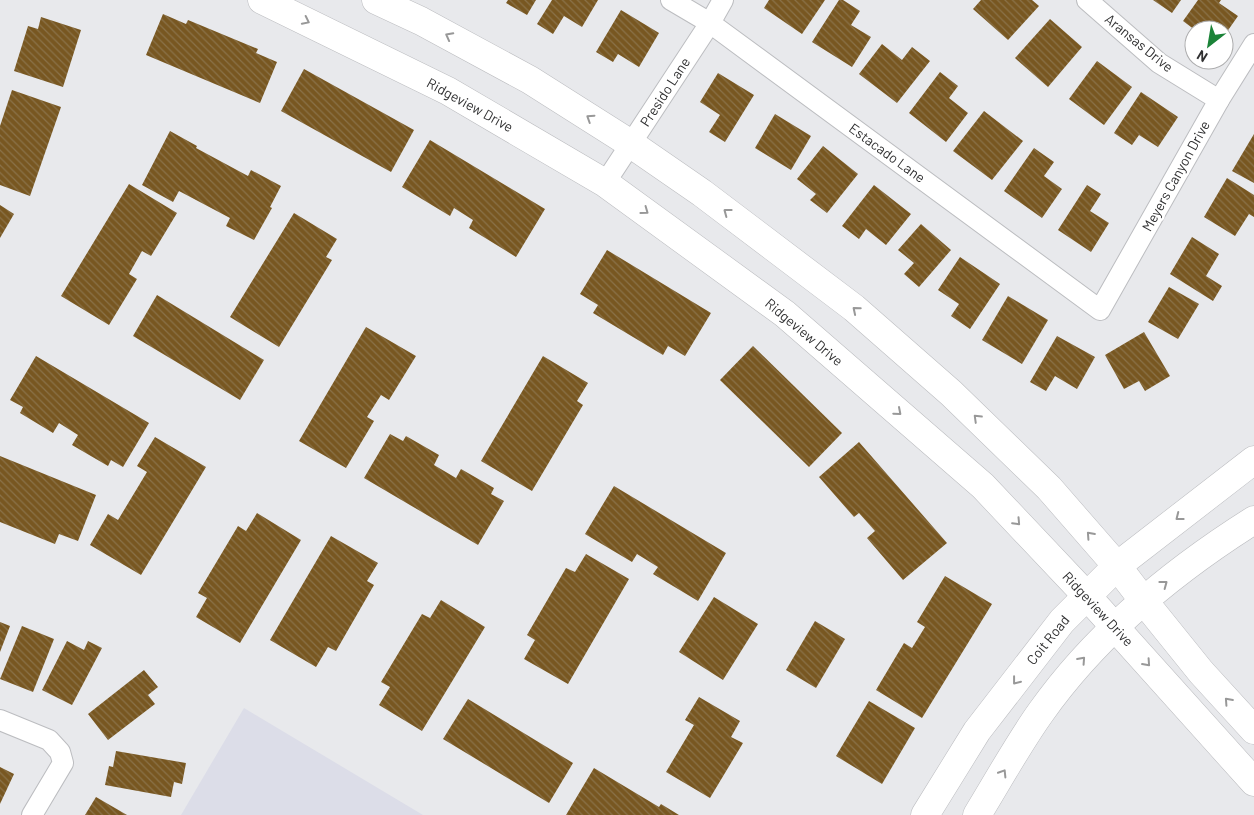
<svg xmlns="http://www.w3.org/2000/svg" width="1254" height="815" font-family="Barlow,sans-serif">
  <defs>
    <pattern id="building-back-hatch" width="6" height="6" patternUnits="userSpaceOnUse" patternTransform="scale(1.25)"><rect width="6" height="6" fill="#785721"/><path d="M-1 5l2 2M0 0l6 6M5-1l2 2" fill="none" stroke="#8a7249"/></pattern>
  </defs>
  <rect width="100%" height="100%" fill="#e8e9ec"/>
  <path fill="#dcdde8" d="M 244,708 L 423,815 L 181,815 Z"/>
  <g fill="url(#building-back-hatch)">
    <path d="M 508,0 L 536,0 L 527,15 L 506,3 Z"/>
    <path d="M 552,0 L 598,0 L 582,27 L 564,16 L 553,34 L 537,24 Z"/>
    <path d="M 769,0 L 825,0 L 802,34 L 764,8 Z"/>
    <path d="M 839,0 L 843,0 L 860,11 L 851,25 L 871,37 L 852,67 L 812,42 Z"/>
    <path d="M 981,0 L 1032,0 L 1039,6 L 1008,40 L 973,9 Z"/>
    <path d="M 1153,0 L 1181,0 L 1172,13 Z"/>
    <path d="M 1198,0 L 1221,0 L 1219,3 L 1238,16 L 1224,36 L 1224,30 L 1195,30 L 1183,21 Z"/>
    <path d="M 621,10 L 659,33 L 639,67 L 618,54 L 613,62 L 596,52 Z"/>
    <path d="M 163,14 L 186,24 L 188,20 L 258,49 L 256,53 L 277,62 L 260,103 L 146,55 Z"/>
    <path d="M 41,17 L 81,30 L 63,87 L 14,71 L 28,26 L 38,29 Z"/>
    <path d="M 1050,19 L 1082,47 L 1048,87 L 1015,58 Z"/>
    <path d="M 882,44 L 902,60 L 912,47 L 930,61 L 897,103 L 859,74 Z"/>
    <path d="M 1097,61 L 1132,87 L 1104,125 L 1069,99 Z"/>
    <path d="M 304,69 L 414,130 L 391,172 L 281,111 Z"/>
    <path d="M 940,72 L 958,86 L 949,98 L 968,113 L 946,142 L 909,113 Z"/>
    <path d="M 718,73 L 754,95 L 725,142 L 709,132 L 720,115 L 700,102 Z"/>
    <path d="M 12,90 L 61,107 L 30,196 L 0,185 L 0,126 Z"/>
    <path d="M 1141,92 L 1178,117 L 1158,147 L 1139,135 L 1132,145 L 1114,133 Z"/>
    <path d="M 984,111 L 1023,141 L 992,180 L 953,151 Z"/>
    <path d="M 775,114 L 811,136 L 791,170 L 755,148 Z"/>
    <path d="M 170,131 L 197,146 L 196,148 L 248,176 L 251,170 L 281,186 L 270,207 L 272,208 L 254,240 L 226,226 L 230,218 L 179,191 L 173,202 L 142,185 Z"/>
    <path d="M 1254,134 L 1254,183 L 1232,171 Z"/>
    <path d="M 430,140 L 545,209 L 516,257 L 469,228 L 473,220 L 454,208 L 450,216 L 402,187 Z"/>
    <path d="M 823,146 L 858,174 L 827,213 L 810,200 L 816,194 L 797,179 Z"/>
    <path d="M 1034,148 L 1054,162 L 1044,176 L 1062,189 L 1042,218 L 1004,191 Z"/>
    <path d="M 1227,178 L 1254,195 L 1254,217 L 1249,214 L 1235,236 L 1204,217 Z"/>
    <path d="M 129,184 L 177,213 L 151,256 L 142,251 L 129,274 L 137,279 L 109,325 L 61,296 Z"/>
    <path d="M 874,185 L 911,214 L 886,245 L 866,229 L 859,239 L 842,226 Z"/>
    <path d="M 1087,185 L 1101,194 L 1090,211 L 1109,223 L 1091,252 L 1058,230 Z"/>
    <path d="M 0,205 L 14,214 L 0,238 Z"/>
    <path d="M 294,213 L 337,239 L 326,257 L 332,260 L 279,347 L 230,317 Z"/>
    <path d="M 921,224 L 951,250 L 919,287 L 904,274 L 914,263 L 898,250 Z"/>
    <path d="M 1192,237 L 1219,254 L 1206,276 L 1222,286 L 1213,301 L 1170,274 Z"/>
    <path d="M 607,250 L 711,313 L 685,356 L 668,346 L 663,355 L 593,313 L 598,305 L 580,294 Z"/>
    <path d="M 960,257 L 1000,284 L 970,329 L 951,316 L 959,304 L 938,290 Z"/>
    <path d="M 1169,287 L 1199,304 L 1178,339 L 1148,322 Z"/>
    <path d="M 157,295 L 264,360 L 240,400 L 133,336 Z"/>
    <path d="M 1008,296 L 1048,320 L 1022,364 L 982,340 Z"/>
    <path d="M 366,327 L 416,356 L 389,400 L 381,395 L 367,417 L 374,421 L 346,468 L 299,441 Z"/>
    <path d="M 1144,332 L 1170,376 L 1145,391 L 1139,381 L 1124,389 L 1105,355 Z"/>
    <path d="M 1057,336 L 1095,357 L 1077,389 L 1055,376 L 1046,391 L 1030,382 Z"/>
    <path d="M 753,346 L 842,433 L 809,467 L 720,380 Z"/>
    <path d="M 36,356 L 149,423 L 123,467 L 111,460 L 108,466 L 72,445 L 78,435 L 59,423 L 53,433 L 20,413 L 23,407 L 10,400 Z"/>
    <path d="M 543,356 L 588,383 L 577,401 L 583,405 L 532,491 L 481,461 Z"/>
    <path d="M 390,434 L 403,441 L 406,436 L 439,455 L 434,465 L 456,478 L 461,469 L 494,488 L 491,494 L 504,501 L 478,545 L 364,478 Z"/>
    <path d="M 155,437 L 206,467 L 141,575 L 90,545 L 108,514 L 118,520 L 147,472 L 137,466 Z"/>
    <path d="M 859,442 L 947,543 L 903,580 L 867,538 L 875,531 L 859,513 L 854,517 L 819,477 Z"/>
    <path d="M 0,456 L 96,495 L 78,541 L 59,534 L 55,544 L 0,522 Z"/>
    <path d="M 614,486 L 726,553 L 698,601 L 653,574 L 658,567 L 637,554 L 632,562 L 585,534 Z"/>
    <path d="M 257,513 L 301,540 L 240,643 L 196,617 L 207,598 L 198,593 L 238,526 L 246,531 Z"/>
    <path d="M 331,536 L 378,563 L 367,581 L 374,585 L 336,651 L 328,647 L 316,667 L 270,640 Z"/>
    <path d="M 586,554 L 629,579 L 568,684 L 524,659 L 535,640 L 527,635 L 566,568 L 575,572 Z"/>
    <path d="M 945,576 L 992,604 L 922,718 L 876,690 L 904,643 L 912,648 L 925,627 L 917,622 Z"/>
    <path d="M 714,597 L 758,624 L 723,680 L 679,652 Z"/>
    <path d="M 441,600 L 485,627 L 422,731 L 379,705 L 390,687 L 381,682 L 422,614 L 430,618 Z"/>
    <path d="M 815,621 L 845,639 L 816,688 L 786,670 Z"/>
    <path d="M 0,622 L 10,626 L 0,652 Z"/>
    <path d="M 22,626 L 54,639 L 33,692 L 0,679 Z"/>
    <path d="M 67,641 L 84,650 L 88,641 L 102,648 L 72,705 L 42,690 Z"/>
    <path d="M 144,670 L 158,687 L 148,695 L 155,704 L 108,740 L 88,714 Z"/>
    <path d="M 699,697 L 740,721 L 731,737 L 743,743 L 710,798 L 666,772 L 694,725 L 685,720 Z"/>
    <path d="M 468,699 L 573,763 L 549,803 L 443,739 Z"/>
    <path d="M 869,701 L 915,728 L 882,784 L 836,756 Z"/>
    <path d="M 116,751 L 186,763 L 182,784 L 174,782 L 171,797 L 105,785 L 109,766 L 113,767 Z"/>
    <path d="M 0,767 L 14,774 L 0,804 Z"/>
    <path d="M 594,768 L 659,807 L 661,804 L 679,815 L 566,815 Z"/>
    <path d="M 96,797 L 127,815 L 85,815 Z"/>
  </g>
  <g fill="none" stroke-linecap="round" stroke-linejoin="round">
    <g stroke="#bcbdc0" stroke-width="22">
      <g id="street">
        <path d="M 671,0 L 710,23 L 1100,310 L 1219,100 L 1254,44"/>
        <path d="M 1087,0 L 1159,63 L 1219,100"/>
        <path d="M 605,183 L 710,23 L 723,0"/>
        <path d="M 0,720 L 49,740 L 60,752 L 63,763 L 32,815"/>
      </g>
    </g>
    <g stroke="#bcbdc0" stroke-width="29">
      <g id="secondary">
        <path d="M 262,0 L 448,91 L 605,183 L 785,314 L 983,486 L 1086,595 L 1254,782"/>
        <path d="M 376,0 L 421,21 L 530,80 L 631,144 L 702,193 L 854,308 L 951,393 L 1049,488 L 1117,566 L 1143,600 L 1201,672 L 1254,730"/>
        <path d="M 925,815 L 977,731 L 1062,621 L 1117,566 L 1254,460"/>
        <path d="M 977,815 C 998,781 1018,744 1041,712 C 1097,633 1173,571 1254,520"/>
      </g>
    </g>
    <use href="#street" stroke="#fff" stroke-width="20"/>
    <use href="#secondary" stroke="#fff" stroke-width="28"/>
  </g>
  <defs><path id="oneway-chevron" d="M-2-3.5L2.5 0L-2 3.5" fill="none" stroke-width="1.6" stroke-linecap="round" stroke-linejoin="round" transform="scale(1.25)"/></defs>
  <g stroke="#989898">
    <use href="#oneway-chevron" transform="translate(306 21) rotate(26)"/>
    <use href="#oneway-chevron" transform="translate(449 36) rotate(-152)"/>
    <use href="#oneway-chevron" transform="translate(590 118) rotate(-147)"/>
    <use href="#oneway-chevron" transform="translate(645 211) rotate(36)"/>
    <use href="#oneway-chevron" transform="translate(727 212) rotate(-143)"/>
    <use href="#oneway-chevron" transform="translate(856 310) rotate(-140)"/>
    <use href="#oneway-chevron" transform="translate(898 412) rotate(41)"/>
    <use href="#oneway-chevron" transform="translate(977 418) rotate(-136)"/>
    <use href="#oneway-chevron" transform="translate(1179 517) rotate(142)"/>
    <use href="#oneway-chevron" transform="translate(1017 522) rotate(47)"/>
    <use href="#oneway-chevron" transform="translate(1090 535) rotate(-132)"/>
    <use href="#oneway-chevron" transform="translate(1164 584) rotate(-37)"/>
    <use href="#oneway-chevron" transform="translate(1082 660) rotate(-48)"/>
    <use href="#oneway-chevron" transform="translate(1147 663) rotate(48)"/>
    <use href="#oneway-chevron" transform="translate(1016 681) rotate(128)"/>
    <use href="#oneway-chevron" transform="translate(1228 701) rotate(-132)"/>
    <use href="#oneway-chevron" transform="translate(1003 773) rotate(-58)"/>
  </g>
  <g text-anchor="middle" stroke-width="5" stroke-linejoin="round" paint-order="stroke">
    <g font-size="14" fill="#303031" stroke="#fff">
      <text transform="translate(1139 43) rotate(39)" y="5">Aransas Drive</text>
      <text transform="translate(665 92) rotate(-57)" y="5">Presido Lane</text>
      <text transform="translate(470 105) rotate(29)" y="5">Ridgeview Drive</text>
      <text transform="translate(887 153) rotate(36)" y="5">Estacado Lane</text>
      <text transform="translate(1176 176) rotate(-61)" y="5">Meyers Canyon Drive</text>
      <text transform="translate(804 332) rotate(40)" y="5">Ridgeview Drive</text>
      <text transform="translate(1098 609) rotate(47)" y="5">Ridgeview Drive</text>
      <text transform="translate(1048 640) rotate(-51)" y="5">Coit Road</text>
    </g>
  </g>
  <g transform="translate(1209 45) rotate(211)"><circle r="24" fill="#ffffff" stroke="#acacad"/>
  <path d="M0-4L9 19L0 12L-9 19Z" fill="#1b8338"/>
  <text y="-8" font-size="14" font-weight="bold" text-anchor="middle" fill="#303031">N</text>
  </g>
</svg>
